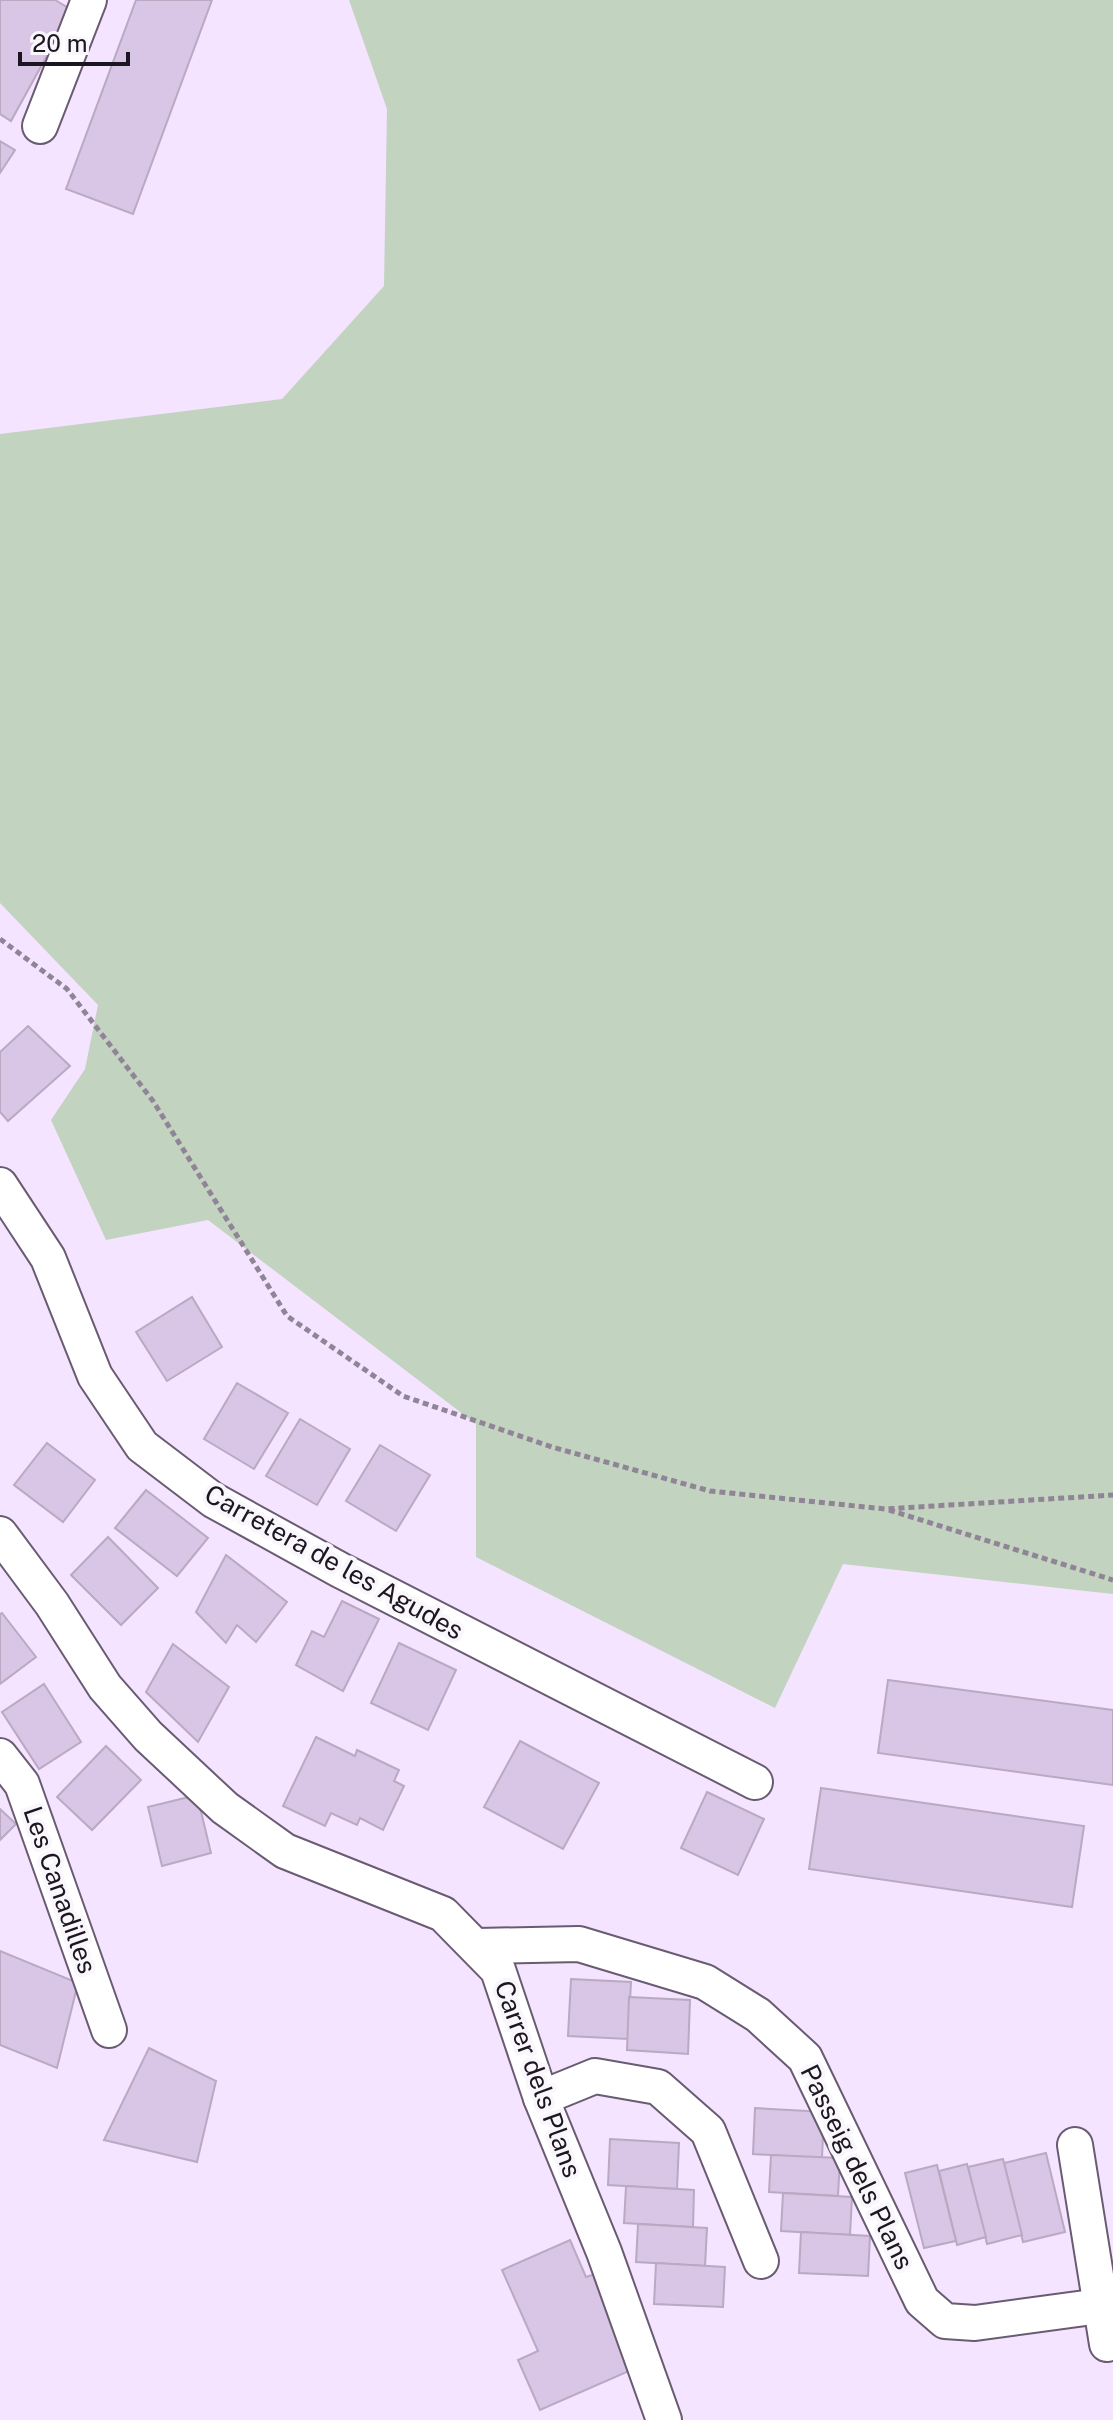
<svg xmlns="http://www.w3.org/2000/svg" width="1113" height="2420" font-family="'Public Sans',sans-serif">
  <rect width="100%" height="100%" fill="#f4e4ff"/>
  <path fill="#c2d3bf" d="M 349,0 L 1113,0 L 1113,1594 L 843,1564 L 775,1708 L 476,1557 L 476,1424 L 208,1220 L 106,1240 L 51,1120 L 85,1069 L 98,1005 L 0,903 L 0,434 L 282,399 L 384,286 L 387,109 Z"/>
  <g fill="#d9c5e6" stroke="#b9a9c2" stroke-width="2">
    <path d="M 0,0 L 55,0 L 72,10 L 11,121 L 0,114 Z"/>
    <path d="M 136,0 L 212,0 L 133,214 L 66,189 Z"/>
    <path d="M 0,141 L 15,150 L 0,173 Z"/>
    <path d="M 28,1026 L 70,1066 L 8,1121 L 0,1112 L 0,1052 Z"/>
    <path d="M 192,1297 L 222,1347 L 167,1381 L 136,1332 Z"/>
    <path d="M 237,1383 L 288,1413 L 254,1469 L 204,1439 Z"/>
    <path d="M 300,1419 L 350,1449 L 317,1505 L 266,1476 Z"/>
    <path d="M 47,1443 L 95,1480 L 63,1522 L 14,1485 Z"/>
    <path d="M 380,1445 L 430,1475 L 396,1531 L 346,1501 Z"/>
    <path d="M 146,1490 L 208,1538 L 177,1576 L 115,1528 Z"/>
    <path d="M 108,1537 L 158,1588 L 121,1625 L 71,1575 Z"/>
    <path d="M 226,1555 L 287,1602 L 256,1642 L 237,1625 L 226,1643 L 196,1612 Z"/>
    <path d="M 342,1601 L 379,1619 L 343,1691 L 296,1665 L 312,1631 L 324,1637 Z"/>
    <path d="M 2,1613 L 36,1657 L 0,1684 L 0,1614 Z"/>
    <path d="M 399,1643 L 456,1670 L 428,1730 L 371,1703 Z"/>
    <path d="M 173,1644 L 229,1687 L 198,1742 L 146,1692 Z"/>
    <path d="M 888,1680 L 1113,1710 L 1113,1785 L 878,1753 Z"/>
    <path d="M 44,1684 L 81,1742 L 39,1769 L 2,1712 Z"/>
    <path d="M 316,1737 L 355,1756 L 357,1750 L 399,1770 L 394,1781 L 404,1786 L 383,1830 L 360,1818 L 357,1825 L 331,1813 L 325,1826 L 283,1806 Z"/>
    <path d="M 520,1741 L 599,1783 L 563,1849 L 484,1807 Z"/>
    <path d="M 106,1746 L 141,1780 L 92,1830 L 57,1797 Z"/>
    <path d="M 821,1788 L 1084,1826 L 1072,1907 L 809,1869 Z"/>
    <path d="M 707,1792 L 764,1819 L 738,1875 L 681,1848 Z"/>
    <path d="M 197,1795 L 211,1853 L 162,1866 L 148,1807 Z"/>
    <path d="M 0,1809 L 16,1824 L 0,1840 Z"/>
    <path d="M 0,1951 L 78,1983 L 57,2068 L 0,2045 Z"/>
    <path d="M 571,1979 L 631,1982 L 628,2039 L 568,2036 Z"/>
    <path d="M 629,1997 L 690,2000 L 688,2054 L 627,2050 Z"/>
    <path d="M 149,2048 L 216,2081 L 197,2162 L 104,2140 Z"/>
    <path d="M 755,2108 L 824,2112 L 822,2158 L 753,2154 Z"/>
    <path d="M 610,2139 L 679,2143 L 677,2189 L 608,2185 Z"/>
    <path d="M 1046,2153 L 1065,2232 L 1023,2242 L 1004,2163 Z"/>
    <path d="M 771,2155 L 840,2158 L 838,2196 L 769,2192 Z"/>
    <path d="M 1003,2159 L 1022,2235 L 987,2244 L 968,2167 Z"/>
    <path d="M 967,2164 L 986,2237 L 957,2245 L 939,2171 Z"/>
    <path d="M 937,2165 L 956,2241 L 924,2248 L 905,2173 Z"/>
    <path d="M 626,2186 L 694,2190 L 693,2227 L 624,2223 Z"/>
    <path d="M 783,2193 L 852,2197 L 850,2235 L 781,2231 Z"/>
    <path d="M 638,2224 L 707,2228 L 705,2266 L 636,2262 Z"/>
    <path d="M 801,2232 L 870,2236 L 868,2276 L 799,2273 Z"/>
    <path d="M 570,2240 L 586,2277 L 595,2274 L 629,2371 L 540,2410 L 518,2360 L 538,2351 L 502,2270 Z"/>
    <path d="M 656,2263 L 725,2267 L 723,2307 L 654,2304 Z"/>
  </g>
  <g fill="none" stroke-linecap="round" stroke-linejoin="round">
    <g stroke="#695b71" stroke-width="38">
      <g id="street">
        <path d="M 40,126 L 89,0"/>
        <path d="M 0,1185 L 48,1258 L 95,1376 L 142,1446 L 213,1500 L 340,1570 L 755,1782"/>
        <path d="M 0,1534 L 52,1604 L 105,1687 L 148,1736 L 225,1808 L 285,1851 L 443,1914 L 498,1970 L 541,2098 L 604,2252 L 664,2420"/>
        <path d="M 0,1756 L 22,1784 L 109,2030"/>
        <path d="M 478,1946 L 579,1944 L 705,1982 L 758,2015 L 805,2058 L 922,2301 L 945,2321 L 975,2323 L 1100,2306"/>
        <path d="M 541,2098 L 595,2076 L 658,2087 L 708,2131 L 761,2261"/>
        <path d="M 1075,2145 L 1107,2344"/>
      </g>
    </g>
    <g stroke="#908497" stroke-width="5" stroke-dasharray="6 4" stroke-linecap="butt">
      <path d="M 0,939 L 67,989 L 153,1101 L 287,1316 L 403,1396 L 552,1447 L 710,1491 L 885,1509 L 1113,1495"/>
      <path d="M 889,1510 L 1113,1580"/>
    </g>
    <use href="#street" stroke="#fff" stroke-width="34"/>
  </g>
  <g text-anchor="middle" stroke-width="8" stroke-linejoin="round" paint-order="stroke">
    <g font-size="26" fill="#1c1620" stroke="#faf7fc">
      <text transform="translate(334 1562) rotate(29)" y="9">Carretera de les Agudes</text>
      <text transform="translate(60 1890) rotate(71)" y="9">Les Canadilles</text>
      <text transform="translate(538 2079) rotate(70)" y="9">Carrer dels Plans</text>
      <text transform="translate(857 2167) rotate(64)" y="9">Passeig dels Plans</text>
    </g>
  </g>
  <path d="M20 52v12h108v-12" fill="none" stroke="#1c1620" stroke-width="4"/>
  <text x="32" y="52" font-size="24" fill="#1c1620" stroke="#faf7fc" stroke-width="6" paint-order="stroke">20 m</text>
</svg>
